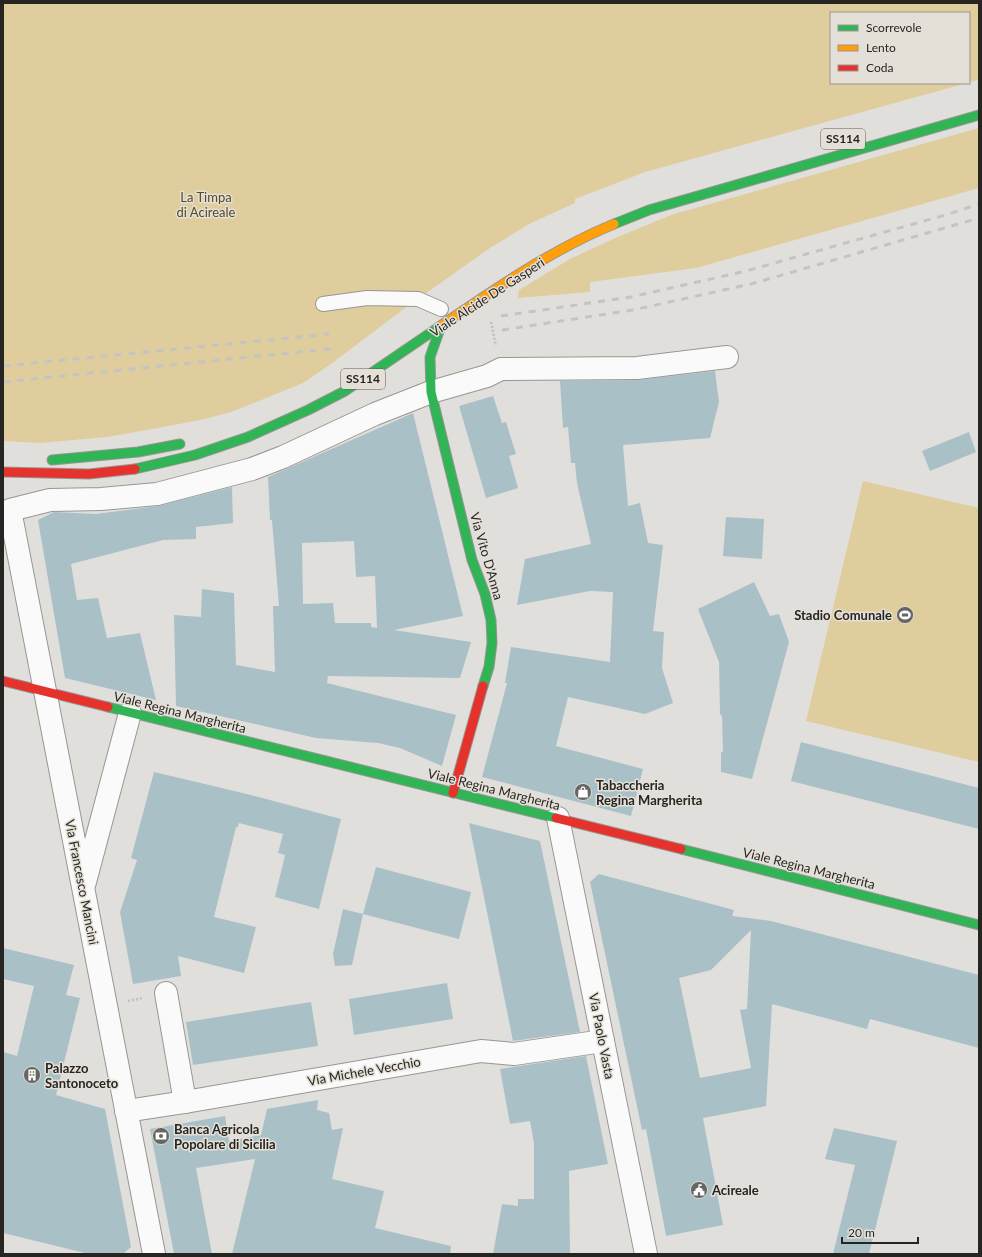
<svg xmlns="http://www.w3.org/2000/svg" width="982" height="1257" font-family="Lato,sans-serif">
  <rect width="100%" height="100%" fill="#e1dfdb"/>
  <g fill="#dfcd9d">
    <path d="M 3,3 L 979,3 L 979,80 L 969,82 L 969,13 L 831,13 L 831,83 L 967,83 L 645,172 L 575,199 L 575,203 L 529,224 L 490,248 L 405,308 L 331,364 L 303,383 L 234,411 L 205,419 L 158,428 L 107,437 L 40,443 L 3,441 Z"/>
    <path d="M 979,128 L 979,188 L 696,268 L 590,282 L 590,292 L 518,298 L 519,290 L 570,259 L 613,239 L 671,215 Z"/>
    <path d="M 863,481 L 979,508 L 979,762 L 806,721 Z"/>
  </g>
  <g fill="#aac0c7" fill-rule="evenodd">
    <path d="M 715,371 L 719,402 L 710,438 L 623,445 L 628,506 L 640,503 L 648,543 L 663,545 L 653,631 L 664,632 L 662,668 L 673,703 L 645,714 L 568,697 L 556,746 L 643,769 L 631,816 L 482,777 L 507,683 L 505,683 L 511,647 L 610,662 L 613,592 L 590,591 L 517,605 L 525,559 L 591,544 L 577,483 L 575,463 L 571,463 L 568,427 L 563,428 L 560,381 L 638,380 Z"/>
    <path d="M 493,396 L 502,423 L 506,422 L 516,454 L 509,456 L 518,488 L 486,498 L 459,406 Z"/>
    <path d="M 413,413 L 463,616 L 394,630 L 471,642 L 460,678 L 328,676 L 327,683 L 456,715 L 442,766 L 400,748 L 378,743 L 316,738 L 176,706 L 174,615 L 201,617 L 202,589 L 234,593 L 236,665 L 275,672 L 273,606 L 279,606 L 272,520 L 270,520 L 268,477 ZM 354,541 L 356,577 L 375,576 L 377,628 L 371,627 L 371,623 L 335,623 L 333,603 L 303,604 L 302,543 Z"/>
    <path d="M 969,432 L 976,452 L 930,471 L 922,451 Z"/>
    <path d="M 232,487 L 233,523 L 196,527 L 196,539 L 163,540 L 71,564 L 77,600 L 98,598 L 107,638 L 140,633 L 156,700 L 65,678 L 38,520 L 54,512 L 96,514 L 158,506 Z"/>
    <path d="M 726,517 L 764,519 L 762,559 L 723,556 Z"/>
    <path d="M 754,582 L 770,616 L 779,614 L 789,642 L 752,779 L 721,772 L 721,753 L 723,751 L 722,716 L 720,714 L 719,662 L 698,609 Z"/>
    <path d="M 801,742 L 979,788 L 979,829 L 791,781 Z"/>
    <path d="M 154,772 L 247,794 L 341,819 L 319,909 L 275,897 L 285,855 L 278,853 L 283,834 L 239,823 L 238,827 L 236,827 L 214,917 L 256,927 L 244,973 L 178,956 L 181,976 L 133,984 L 120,912 L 137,860 L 131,858 Z"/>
    <path d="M 469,823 L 540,841 L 580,1032 L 513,1041 Z"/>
    <path d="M 376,867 L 471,892 L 459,939 L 363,914 Z"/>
    <path d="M 599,874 L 734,910 L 732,916 L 771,921 L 979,975 L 979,1048 L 870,1019 L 867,1029 L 772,1004 L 766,1106 L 703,1118 L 723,1225 L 666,1236 L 646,1129 L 642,1130 L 590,882 ZM 751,930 L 747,1009 L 740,1010 L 751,1068 L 700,1078 L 679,978 L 711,970 Z"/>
    <path d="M 343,909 L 363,914 L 352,965 L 335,966 L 333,954 Z"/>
    <path d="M 3,948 L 74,965 L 66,995 L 80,998 L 56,1095 L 105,1109 L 131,1247 L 123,1254 L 89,1254 L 3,1233 L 3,1052 L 17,1056 L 34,986 L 3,979 Z"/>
    <path d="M 447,983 L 453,1019 L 354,1035 L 349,999 Z"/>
    <path d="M 311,1002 L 318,1046 L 193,1065 L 186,1022 Z"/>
    <path d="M 586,1056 L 608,1164 L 569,1171 L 570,1254 L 493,1254 L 502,1204 L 518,1206 L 518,1199 L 534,1199 L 534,1143 L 530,1121 L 510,1124 L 500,1069 Z"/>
    <path d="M 318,1100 L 317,1110 L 329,1113 L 332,1130 L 343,1128 L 332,1179 L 384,1191 L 375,1228 L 451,1246 L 450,1254 L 232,1254 L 255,1159 L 196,1168 L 212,1254 L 174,1254 L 150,1129 L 225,1116 L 229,1141 L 261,1135 L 267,1109 Z"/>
    <path d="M 834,1128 L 897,1141 L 869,1254 L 833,1254 L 855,1165 L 825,1159 Z"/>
  </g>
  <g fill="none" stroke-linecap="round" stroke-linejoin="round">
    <g stroke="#989693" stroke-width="16">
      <path id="lane" d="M 323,304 L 367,298 L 418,299 L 441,309"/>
    </g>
    <g stroke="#989693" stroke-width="24">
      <g id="street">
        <path d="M 558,818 L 646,1254"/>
        <path d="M 85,882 L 130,713"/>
        <path d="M 166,993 L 185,1102"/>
        <path d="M 126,1111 L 185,1102 L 481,1051 L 514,1054 L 603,1041"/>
        <path d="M 154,1254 L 10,510 L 50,500 L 101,499 L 157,494 L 252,469 L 283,457 L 375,414 L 431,392 L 487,376 L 501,369 L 637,368 L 727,357"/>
      </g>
    </g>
    <g stroke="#989693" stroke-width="11">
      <g id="fast">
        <path d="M 614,224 L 649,210 L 979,115"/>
        <path d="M 441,326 L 430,357 L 431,392 L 472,560 L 485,594 L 491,620 L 492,643 L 489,667 L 483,686"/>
        <path d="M 52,460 L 138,452 L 180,444"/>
        <path d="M 135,469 L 195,455 L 248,437 L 308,410 L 345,391 L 439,327"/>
        <path d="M 108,707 L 556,818"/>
        <path d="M 681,849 L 979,925"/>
      </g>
    </g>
    <g stroke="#989693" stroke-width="11">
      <path id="slow" d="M 439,327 C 495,289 551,250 614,224"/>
    </g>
    <g stroke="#989693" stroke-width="11">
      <g id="jam">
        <path d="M 3,472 L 89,474 L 135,469"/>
        <path d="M 3,681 L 108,707"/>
        <path d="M 453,793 L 483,686"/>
        <path d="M 556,818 L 681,849"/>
      </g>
    </g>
    <g stroke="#c0bfbd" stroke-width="2.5" stroke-dasharray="2 2" stroke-linecap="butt">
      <path d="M 491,322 L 496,346"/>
      <path d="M 128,1001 L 143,998"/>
    </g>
    <use href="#lane" stroke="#fafafa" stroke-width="14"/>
    <use href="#street" stroke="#fafafa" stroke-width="22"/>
    <use href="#fast" stroke="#30b455" stroke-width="9"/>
    <use href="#slow" stroke="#ff9f0a" stroke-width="9"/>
    <use href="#jam" stroke="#e5322d" stroke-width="9"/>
    <g stroke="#c4c4c2" stroke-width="3" stroke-dasharray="7 7" stroke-linecap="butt">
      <path d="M 501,316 L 631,297 L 746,271 L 949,214 L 979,204"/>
      <path d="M 502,330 L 633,310 L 751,284 L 979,218"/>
      <path d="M 3,366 L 329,334"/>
      <path d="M 3,382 L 330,349"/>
    </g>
  </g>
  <defs>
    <g id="stadium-disc" transform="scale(0.9)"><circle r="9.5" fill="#686663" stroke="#e4e0d8"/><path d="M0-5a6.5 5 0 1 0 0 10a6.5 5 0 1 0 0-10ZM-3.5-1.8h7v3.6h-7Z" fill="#fff"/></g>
    <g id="shop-disc" transform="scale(0.9)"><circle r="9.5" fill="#686663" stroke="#e4e0d8"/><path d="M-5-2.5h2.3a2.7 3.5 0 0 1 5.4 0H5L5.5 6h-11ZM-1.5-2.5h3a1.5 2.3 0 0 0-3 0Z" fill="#fff"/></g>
    <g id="building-disc" transform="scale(0.9)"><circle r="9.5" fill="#686663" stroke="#e4e0d8"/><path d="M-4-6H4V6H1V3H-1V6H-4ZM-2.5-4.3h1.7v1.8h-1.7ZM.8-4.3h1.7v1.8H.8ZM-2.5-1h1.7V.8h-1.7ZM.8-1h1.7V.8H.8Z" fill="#fff"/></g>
    <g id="bank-disc" transform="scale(0.9)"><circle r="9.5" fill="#686663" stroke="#e4e0d8"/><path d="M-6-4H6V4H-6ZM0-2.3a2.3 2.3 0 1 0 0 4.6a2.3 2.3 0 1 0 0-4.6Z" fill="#fff"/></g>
    <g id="civic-disc" transform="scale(0.9)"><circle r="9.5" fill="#686663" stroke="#e4e0d8"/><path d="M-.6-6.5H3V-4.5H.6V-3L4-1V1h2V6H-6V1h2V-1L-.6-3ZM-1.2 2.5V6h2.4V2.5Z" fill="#fff"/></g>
  </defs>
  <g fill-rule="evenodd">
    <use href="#stadium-disc" x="905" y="615"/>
    <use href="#shop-disc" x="583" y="792"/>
    <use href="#building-disc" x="32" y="1075"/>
    <use href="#bank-disc" x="161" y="1136"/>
    <use href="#civic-disc" x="699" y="1190"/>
  </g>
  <g text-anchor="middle" stroke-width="3" stroke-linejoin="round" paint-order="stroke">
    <g fill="#e4e0d8" stroke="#605d59" stroke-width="1">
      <rect x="821" y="129" width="44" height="20" rx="3"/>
      <rect x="341" y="369" width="44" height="20" rx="3"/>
    </g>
    <g font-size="12" font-weight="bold" fill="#272522">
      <text x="843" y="143">SS114</text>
      <text x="363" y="383">SS114</text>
    </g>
    <g font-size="13" fill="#574921" stroke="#e4e0d8">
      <text x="206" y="202">La Timpa<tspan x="206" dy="15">di Acireale</tspan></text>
    </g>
    <g font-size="13" fill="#272522" stroke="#e4e0d8">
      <text transform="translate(487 297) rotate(-33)" y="5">Viale Alcide De Gasperi</text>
      <text transform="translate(487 556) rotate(74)" y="5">Via Vito D'Anna</text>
      <text transform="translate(180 712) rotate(14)" y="5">Viale Regina Margherita</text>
      <text transform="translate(494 789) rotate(14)" y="5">Viale Regina Margherita</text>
      <text transform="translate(809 868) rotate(14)" y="5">Viale Regina Margherita</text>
      <text transform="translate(82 882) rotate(79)" y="5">Via Francesco Mancini</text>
      <text transform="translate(602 1036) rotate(79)" y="5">Via Paolo Vasta</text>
      <text transform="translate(364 1071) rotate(-10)" y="5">Via Michele Vecchio</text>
    </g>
    <g font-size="13" font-weight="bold" fill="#272522" stroke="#e4e0d8" text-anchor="start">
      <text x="892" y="620" text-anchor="end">Stadio Comunale</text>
      <text x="596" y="790">Tabaccheria<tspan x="596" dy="15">Regina Margherita</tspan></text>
      <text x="45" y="1073">Palazzo<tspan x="45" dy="15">Santonoceto</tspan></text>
      <text x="174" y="1134">Banca Agricola<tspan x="174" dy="15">Popolare di Sicilia</tspan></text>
      <text x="712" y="1195">Acireale</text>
    </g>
  </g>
  <rect width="982" height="1257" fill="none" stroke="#272522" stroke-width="8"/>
  <rect x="830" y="12" width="140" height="72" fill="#e4e0d8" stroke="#98958f"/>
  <rect x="838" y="25" width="20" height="6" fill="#30b455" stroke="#98958f"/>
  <text x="866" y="32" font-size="12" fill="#272522">Scorrevole</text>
  <rect x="838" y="45" width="20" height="6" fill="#ff9f0a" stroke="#98958f"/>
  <text x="866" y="52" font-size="12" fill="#272522">Lento</text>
  <rect x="838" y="65" width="20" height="6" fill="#e5322d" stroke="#98958f"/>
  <text x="866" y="72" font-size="12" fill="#272522">Coda</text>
  <path d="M842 1237v6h76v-6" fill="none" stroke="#272522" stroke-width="2"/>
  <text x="848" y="1237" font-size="12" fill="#272522" stroke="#e4e0d8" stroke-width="3" paint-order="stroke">20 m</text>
</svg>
